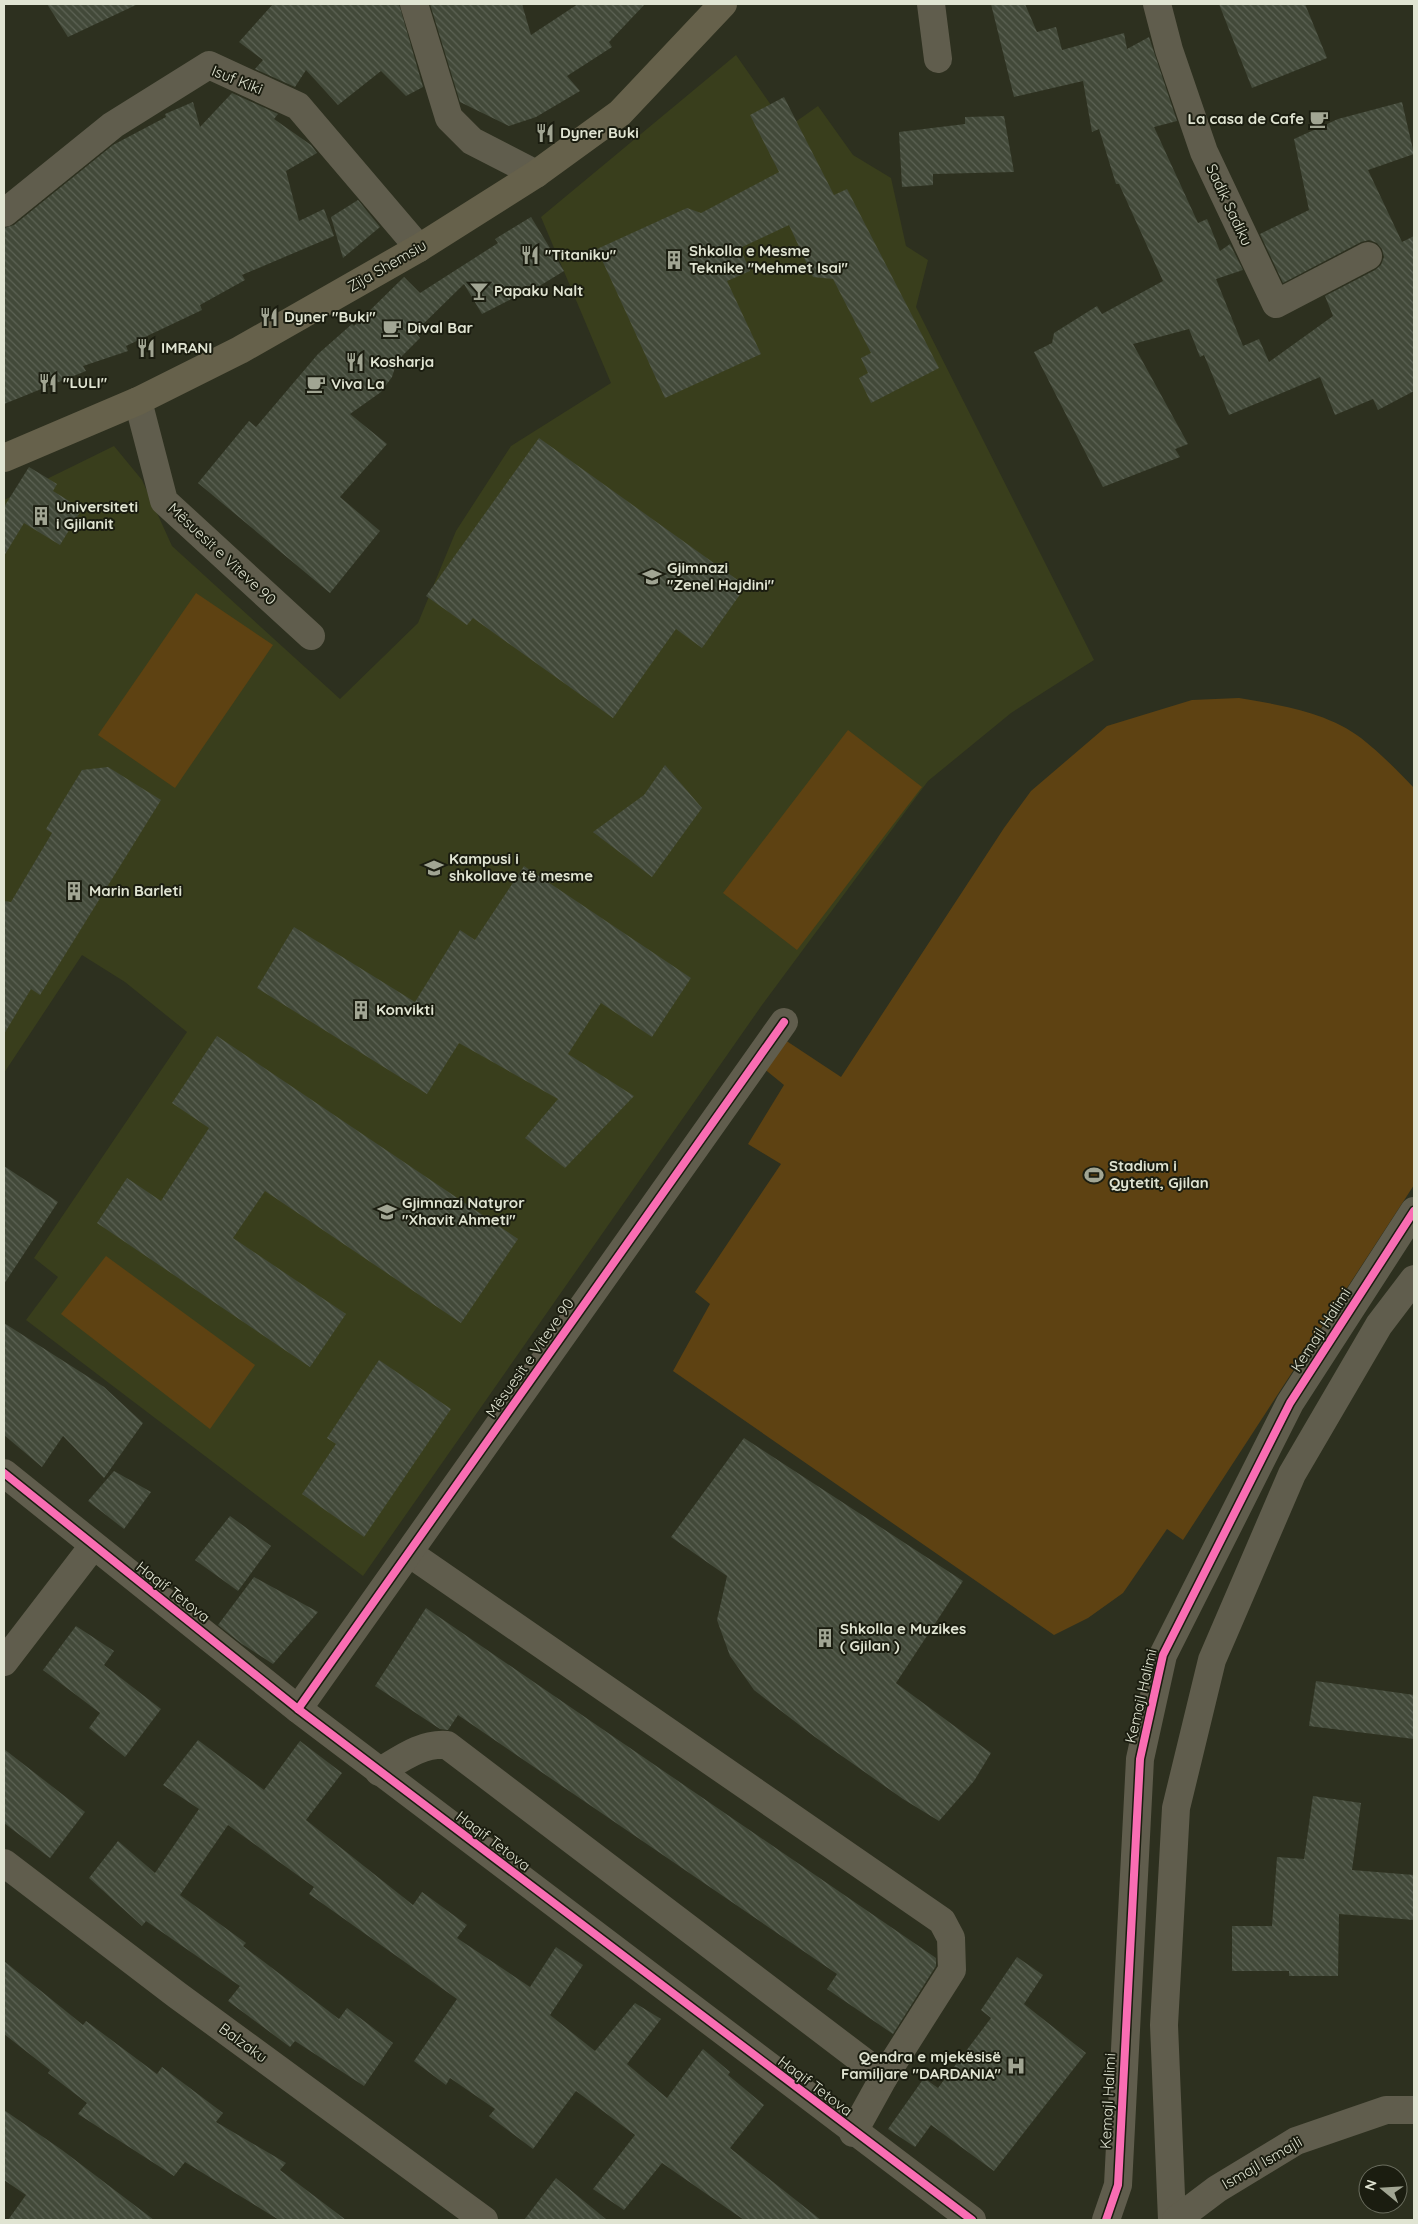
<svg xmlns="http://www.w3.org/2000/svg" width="1418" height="2224" font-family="Quicksand,sans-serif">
  <defs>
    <pattern id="building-back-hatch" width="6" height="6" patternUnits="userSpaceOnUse" patternTransform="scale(1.25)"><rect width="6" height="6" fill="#424939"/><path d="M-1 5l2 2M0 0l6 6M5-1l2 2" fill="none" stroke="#5d6355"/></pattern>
  </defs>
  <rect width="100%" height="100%" fill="#2d301f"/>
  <path fill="#393e1c" d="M 736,55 L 787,128 L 818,106 L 853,155 L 891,178 L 906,246 L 928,260 L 916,307 L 1094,660 L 1011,713 L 928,781 L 762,1005 L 363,1576 L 26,1320 L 58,1277 L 34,1258 L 187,1032 L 125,982 L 82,955 L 4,1073 L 4,500 L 114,446 L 142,480 L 172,546 L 340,699 L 418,623 L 456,531 L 511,446 L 611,383 L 541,217 Z"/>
  <g fill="#5e4212">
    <path d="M 196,593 L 273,645 L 175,788 L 98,735 Z"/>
    <path d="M 1239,698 C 1280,705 1327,712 1361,738 C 1380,753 1398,771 1414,788 L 1414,1185 L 1183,1540 L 1167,1529 L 1123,1593 L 1088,1618 L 1054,1635 L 673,1371 L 710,1304 L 695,1292 L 781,1164 L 748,1144 L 784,1085 L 762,1067 L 782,1038 L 841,1077 L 1004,828 L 1031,791 L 1107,726 L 1192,700 Z"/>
    <path d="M 848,730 L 922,787 L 797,950 L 723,893 Z"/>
    <path d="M 106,1256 L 255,1365 L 210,1429 L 61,1314 Z"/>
  </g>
  <g fill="url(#building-back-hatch)">
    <path d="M 47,4 L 138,4 L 68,37 Z"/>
    <path d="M 273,4 L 399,4 L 423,87 L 406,96 L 381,71 L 338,105 L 306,70 L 295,87 L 255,69 L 263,60 L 239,42 Z"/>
    <path d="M 430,4 L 522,4 L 531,35 L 578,4 L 645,4 L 609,42 L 612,47 L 567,76 L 580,91 L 536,117 L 509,126 L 460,102 Z"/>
    <path d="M 991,4 L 1025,4 L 1037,32 L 1056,27 L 1062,50 L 1124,33 L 1127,49 L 1149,37 L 1177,121 L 1154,127 L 1198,223 L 1207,219 L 1220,251 L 1230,244 L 1243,270 L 1216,279 L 1243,346 L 1259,339 L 1269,362 L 1333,316 L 1325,296 L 1375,270 L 1381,265 L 1384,257 L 1382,249 L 1377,243 L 1369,240 L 1361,242 L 1283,283 L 1260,234 L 1309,210 L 1294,139 L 1338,119 L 1402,102 L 1414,154 L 1368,170 L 1402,242 L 1414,236 L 1414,391 L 1378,410 L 1373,399 L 1335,415 L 1320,377 L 1229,415 L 1204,355 L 1200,357 L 1189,329 L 1133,344 L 1188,444 L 1175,449 L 1180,457 L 1103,487 L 1034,352 L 1052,343 L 1054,333 L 1097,306 L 1102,314 L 1163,281 L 1119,184 L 1116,184 L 1099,129 L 1092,132 L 1083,81 L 1014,97 Z"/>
    <path d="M 1219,4 L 1305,4 L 1327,58 L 1252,88 Z"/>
    <path d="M 232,93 L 278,114 L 274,119 L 311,145 L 317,153 L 286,171 L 299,221 L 324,209 L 334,236 L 242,275 L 245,280 L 200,305 L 202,310 L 126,346 L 128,351 L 83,366 L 86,371 L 4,404 L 4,228 L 14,225 L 113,145 L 166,117 L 165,114 L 193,102 L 200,127 Z"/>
    <path d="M 784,97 L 834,195 L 847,189 L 939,368 L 871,403 L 859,378 L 868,373 L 861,358 L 871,353 L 833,279 L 813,277 L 789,225 L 740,248 L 750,271 L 727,281 L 761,354 L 665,398 L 597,249 L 687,208 L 701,213 L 779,172 L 750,115 Z"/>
    <path d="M 1004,116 L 1014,172 L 933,174 L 933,185 L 902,187 L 899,132 L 965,124 L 965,117 Z"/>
    <path d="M 358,200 L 380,227 L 343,258 L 331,217 Z"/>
    <path d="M 531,217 L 564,271 L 528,293 L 527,291 L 482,314 L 464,284 L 415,332 L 420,338 L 397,361 L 392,377 L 381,392 L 350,414 L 387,444 L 340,497 L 380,531 L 330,593 L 198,483 L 249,421 L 256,427 L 318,354 L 352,324 L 354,326 L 404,277 L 420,293 L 498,243 L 495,239 Z"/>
    <path d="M 539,438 L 746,586 L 702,648 L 676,629 L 613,718 L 473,618 L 467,625 L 426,596 Z"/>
    <path d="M 29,467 L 57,484 L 53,491 L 82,509 L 60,545 L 24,523 L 4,556 L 4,507 Z"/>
    <path d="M 665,765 L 702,808 L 652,877 L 593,832 L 644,795 Z"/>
    <path d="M 108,767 L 161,800 L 40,995 L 31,989 L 4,1034 L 4,901 L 11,902 L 52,833 L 46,829 L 82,770 Z"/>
    <path d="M 524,866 L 691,978 L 652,1037 L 601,1003 L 568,1054 L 634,1096 L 565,1168 L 525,1138 L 558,1099 L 459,1043 L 427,1094 L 257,988 L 294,927 L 415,1002 L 460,930 L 475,940 Z"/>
    <path d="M 217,1036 L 518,1239 L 461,1323 L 265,1191 L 233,1238 L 346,1314 L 310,1367 L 97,1223 L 127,1178 L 161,1201 L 209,1128 L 172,1103 Z"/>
    <path d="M 4,1166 L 58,1202 L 4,1284 Z"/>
    <path d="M 4,1323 L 104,1387 L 143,1423 L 104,1478 L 63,1436 L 42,1467 L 4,1435 Z"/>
    <path d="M 379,1360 L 451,1409 L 364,1537 L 302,1494 L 336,1444 L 327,1438 Z"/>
    <path d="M 744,1438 L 963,1581 L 896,1683 L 991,1753 L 974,1781 L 939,1821 L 903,1799 L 815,1737 L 754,1690 L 730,1656 L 717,1620 L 727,1576 L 671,1537 Z"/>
    <path d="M 114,1471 L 151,1492 L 124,1529 L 88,1501 Z"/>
    <path d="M 230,1516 L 271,1546 L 238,1591 L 195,1560 Z"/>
    <path d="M 254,1577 L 318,1612 L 273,1664 L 242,1644 L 218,1625 Z"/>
    <path d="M 426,1608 L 936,1958 L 936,1966 L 893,2034 L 827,1989 L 837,1974 L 458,1715 L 448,1730 L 440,1729 L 375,1686 Z"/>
    <path d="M 76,1626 L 114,1651 L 104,1665 L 161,1709 L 125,1757 L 89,1728 L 100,1713 L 43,1670 Z"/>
    <path d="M 1316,1681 L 1414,1695 L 1414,1739 L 1309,1726 Z"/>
    <path d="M 198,1740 L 264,1790 L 300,1741 L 342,1773 L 306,1820 L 413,1905 L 422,1892 L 467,1925 L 457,1938 L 530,1987 L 556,1947 L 583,1965 L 550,2015 L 595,2051 L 635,2003 L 661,2019 L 627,2064 L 667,2098 L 703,2049 L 730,2072 L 728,2075 L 764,2105 L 730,2148 L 821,2220 L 744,2220 L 662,2163 L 624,2210 L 593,2189 L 635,2135 L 576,2091 L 533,2149 L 489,2116 L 495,2109 L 450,2078 L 446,2085 L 414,2061 L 457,1999 L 309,1894 L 314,1887 L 228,1825 L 180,1895 L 246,1943 L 243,1946 L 339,2019 L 347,2008 L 393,2043 L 364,2086 L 295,2041 L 290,2047 L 228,2001 L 240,1986 L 146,1921 L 142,1926 L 89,1878 L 118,1841 L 155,1873 L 199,1809 L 163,1785 Z"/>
    <path d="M 4,1749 L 85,1812 L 50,1858 L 4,1823 Z"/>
    <path d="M 1313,1796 L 1361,1803 L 1352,1870 L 1414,1875 L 1414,1920 L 1339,1914 L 1338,1976 L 1289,1976 L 1289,1971 L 1232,1971 L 1232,1926 L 1272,1926 L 1277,1857 L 1304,1859 Z"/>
    <path d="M 1017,1957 L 1043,1975 L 1024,2004 L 1086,2053 L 994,2171 L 931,2125 L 915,2147 L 888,2129 L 924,2078 L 938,2088 L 991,2018 L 981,2010 Z"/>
    <path d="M 4,1961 L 83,2025 L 86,2021 L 157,2074 L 162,2067 L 223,2113 L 216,2122 L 286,2163 L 280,2170 L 346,2220 L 279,2220 L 185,2162 L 174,2176 L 78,2114 L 87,2103 L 48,2073 L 50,2070 L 4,2034 Z"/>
    <path d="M 4,2110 L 62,2150 L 154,2220 L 8,2220 L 26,2195 L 4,2180 Z"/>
    <path d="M 556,2178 L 607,2220 L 524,2220 Z"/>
  </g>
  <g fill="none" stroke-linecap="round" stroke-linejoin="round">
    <g stroke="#605d4d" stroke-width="28">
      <path d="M 414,4 L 449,118 L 472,141 L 536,174"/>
      <path d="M 931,4 L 938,59"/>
      <path d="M 1157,4 L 1169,50 L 1204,152 L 1276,304 L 1368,256"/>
      <path d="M 4,213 L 113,125 L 209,65 L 298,106 L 419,248"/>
      <path d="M 138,401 L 164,501 L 311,636"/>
      <path d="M 4,1473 L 298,1709 L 972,2220"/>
      <path d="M 409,1553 L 942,1921 L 951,1938 L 952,1970 L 884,2077 L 853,2133"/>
      <path d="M 4,1662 L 93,1546"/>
      <path d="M 298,1709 L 784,1022"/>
      <path d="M 379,1772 C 401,1759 421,1743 447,1745 L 884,2077"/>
      <path d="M 4,1863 L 177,1995 L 484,2220"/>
      <path d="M 1106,2220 L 1118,2185 L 1140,1759 L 1163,1655 L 1290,1403 L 1414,1211"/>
      <path d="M 1172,2220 L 1164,2025 L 1176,1808 L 1212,1660 L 1292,1474 L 1379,1325 L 1414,1279"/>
      <path d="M 1176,2220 L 1217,2189 L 1296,2141 L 1386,2110 L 1414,2110"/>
    </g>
    <path stroke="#66614b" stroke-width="28" d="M 4,458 L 138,401 L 240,350 L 419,248 L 536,174 L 620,113 L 723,4"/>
    <g stroke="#1b1d10" stroke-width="11">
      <g id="cycleway">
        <path d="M 4,1473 L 298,1709 L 972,2220"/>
        <path d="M 298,1709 L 784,1022"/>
        <path d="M 1106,2220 L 1118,2185 L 1140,1759 L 1163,1655 L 1290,1403 L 1414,1211"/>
      </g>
    </g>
    <use href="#cycleway" stroke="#f96db3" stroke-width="8"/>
  </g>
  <defs>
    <g id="cafe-bare" transform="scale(1.5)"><path d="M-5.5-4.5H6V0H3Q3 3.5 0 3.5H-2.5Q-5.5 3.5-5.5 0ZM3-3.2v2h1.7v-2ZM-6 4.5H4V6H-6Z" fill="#a1a593" stroke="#1b1d10" stroke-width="2.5" paint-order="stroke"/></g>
    <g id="restaurant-bare" transform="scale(1.5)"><path d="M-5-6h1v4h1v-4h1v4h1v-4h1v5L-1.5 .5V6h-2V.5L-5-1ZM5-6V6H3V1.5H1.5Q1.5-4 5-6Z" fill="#a1a593" stroke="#1b1d10" stroke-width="2.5" paint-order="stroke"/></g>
    <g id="building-bare" transform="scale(1.5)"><path d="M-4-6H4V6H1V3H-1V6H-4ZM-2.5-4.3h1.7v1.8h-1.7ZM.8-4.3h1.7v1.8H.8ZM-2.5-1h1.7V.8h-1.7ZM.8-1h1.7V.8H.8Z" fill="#a1a593" stroke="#1b1d10" stroke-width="2.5" paint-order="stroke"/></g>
    <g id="bar-bare" transform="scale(1.5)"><path d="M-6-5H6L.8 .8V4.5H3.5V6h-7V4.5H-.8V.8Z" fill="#a1a593" stroke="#1b1d10" stroke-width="2.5" paint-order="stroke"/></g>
    <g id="school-bare" transform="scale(1.5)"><path d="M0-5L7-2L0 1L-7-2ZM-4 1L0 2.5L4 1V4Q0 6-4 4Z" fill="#a1a593" stroke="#1b1d10" stroke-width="2.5" paint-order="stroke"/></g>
    <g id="stadium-bare" transform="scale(1.5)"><path d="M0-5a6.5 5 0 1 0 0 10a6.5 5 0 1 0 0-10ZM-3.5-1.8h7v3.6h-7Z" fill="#a1a593" stroke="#1b1d10" stroke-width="2.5" paint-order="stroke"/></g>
    <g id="hospital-bare" transform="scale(1.5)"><path d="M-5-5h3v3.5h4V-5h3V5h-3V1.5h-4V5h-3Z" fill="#a1a593" stroke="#1b1d10" stroke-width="2.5" paint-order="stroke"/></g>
  </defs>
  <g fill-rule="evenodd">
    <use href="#cafe-bare" x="1319" y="119"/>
    <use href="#restaurant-bare" x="545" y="133"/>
    <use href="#restaurant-bare" x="530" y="255"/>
    <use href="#building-bare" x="674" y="260"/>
    <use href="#bar-bare" x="479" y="291"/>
    <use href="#restaurant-bare" x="269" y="317"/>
    <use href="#cafe-bare" x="392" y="328"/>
    <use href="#restaurant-bare" x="146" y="348"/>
    <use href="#restaurant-bare" x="355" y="362"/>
    <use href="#restaurant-bare" x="48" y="383"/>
    <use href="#cafe-bare" x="316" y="384"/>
    <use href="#building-bare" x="41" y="516"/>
    <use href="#school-bare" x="652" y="577"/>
    <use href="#school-bare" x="434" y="868"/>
    <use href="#building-bare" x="74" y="891"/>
    <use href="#building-bare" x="361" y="1010"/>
    <use href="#stadium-bare" x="1094" y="1175"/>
    <use href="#school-bare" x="387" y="1212"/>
    <use href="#building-bare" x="825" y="1638"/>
    <use href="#hospital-bare" x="1016" y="2066"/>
  </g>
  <g text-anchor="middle" stroke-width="4" stroke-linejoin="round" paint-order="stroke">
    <g font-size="15" fill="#e0e4d2" stroke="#1b1d10">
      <text transform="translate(237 80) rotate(22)" y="5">Isuf Kiki</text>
      <text transform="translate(1229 205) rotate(65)" y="5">Sadik Sadiku</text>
      <text transform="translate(387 266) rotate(-30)" y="5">Zija Shemsiu</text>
      <text transform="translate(222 554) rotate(43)" y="5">Mësuesit e Viteve 90</text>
      <text transform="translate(1321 1330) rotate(-57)" y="5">Kemajl Halimi</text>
      <text transform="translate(530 1358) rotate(-55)" y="5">Mësuesit e Viteve 90</text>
      <text transform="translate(173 1592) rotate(38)" y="5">Haqif Tetova</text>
      <text transform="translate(1141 1696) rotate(-77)" y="5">Kemajl Halimi</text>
      <text transform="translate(493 1841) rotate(37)" y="5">Haqif Tetova</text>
      <text transform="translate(243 2043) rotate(36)" y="5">Balzaku</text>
      <text transform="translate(815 2086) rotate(37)" y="5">Haqif Tetova</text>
      <text transform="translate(1108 2101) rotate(-87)" y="5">Kemajl Halimi</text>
      <text transform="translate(1262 2163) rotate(-30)" y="5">Ismajl Ismajli</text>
    </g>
    <g font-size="15" font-weight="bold" fill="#e0e4d2" stroke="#1b1d10" text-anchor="start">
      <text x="1304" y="124" text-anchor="end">La casa de Cafe</text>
      <text x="560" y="138">Dyner Buki</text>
      <text x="689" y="256">Shkolla e Mesme<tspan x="689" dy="17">Teknike ''Mehmet Isai''</tspan></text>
      <text x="545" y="260">"Titaniku"</text>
      <text x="494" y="296">Papaku Nalt</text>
      <text x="284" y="322">Dyner "Buki"</text>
      <text x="407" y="333">Dival Bar</text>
      <text x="161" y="353">IMRANI</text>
      <text x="370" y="367">Kosharja</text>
      <text x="63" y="388">"LULI"</text>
      <text x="331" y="389">Viva La</text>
      <text x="56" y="512">Universiteti<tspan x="56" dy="17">i Gjilanit</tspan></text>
      <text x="667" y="573">Gjimnazi<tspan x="667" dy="17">"Zenel Hajdini"</tspan></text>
      <text x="449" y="864">Kampusi i<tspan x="449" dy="17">shkollave të mesme</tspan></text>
      <text x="89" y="896">Marin Barleti</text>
      <text x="376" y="1015">Konvikti</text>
      <text x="1109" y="1171">Stadium i<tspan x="1109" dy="17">Qytetit, Gjilan</tspan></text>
      <text x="402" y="1208">Gjimnazi Natyror<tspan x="402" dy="17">"Xhavit Ahmeti"</tspan></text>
      <text x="840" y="1634">Shkolla e Muzikes<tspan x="840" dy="17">( Gjilan )</tspan></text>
      <text x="1001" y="2062" text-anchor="end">Qendra e mjekësisë<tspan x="1001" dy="17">Familjare "DARDANIA"</tspan></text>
    </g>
  </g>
  <rect width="1418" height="2224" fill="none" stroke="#e0e4d2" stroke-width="10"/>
  <g transform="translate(1383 2189) rotate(288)"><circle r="24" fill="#1b1d10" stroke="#6a6d5e"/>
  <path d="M0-4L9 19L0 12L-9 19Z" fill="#a1a593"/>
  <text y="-8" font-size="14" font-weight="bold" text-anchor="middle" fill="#e0e4d2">N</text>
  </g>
</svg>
